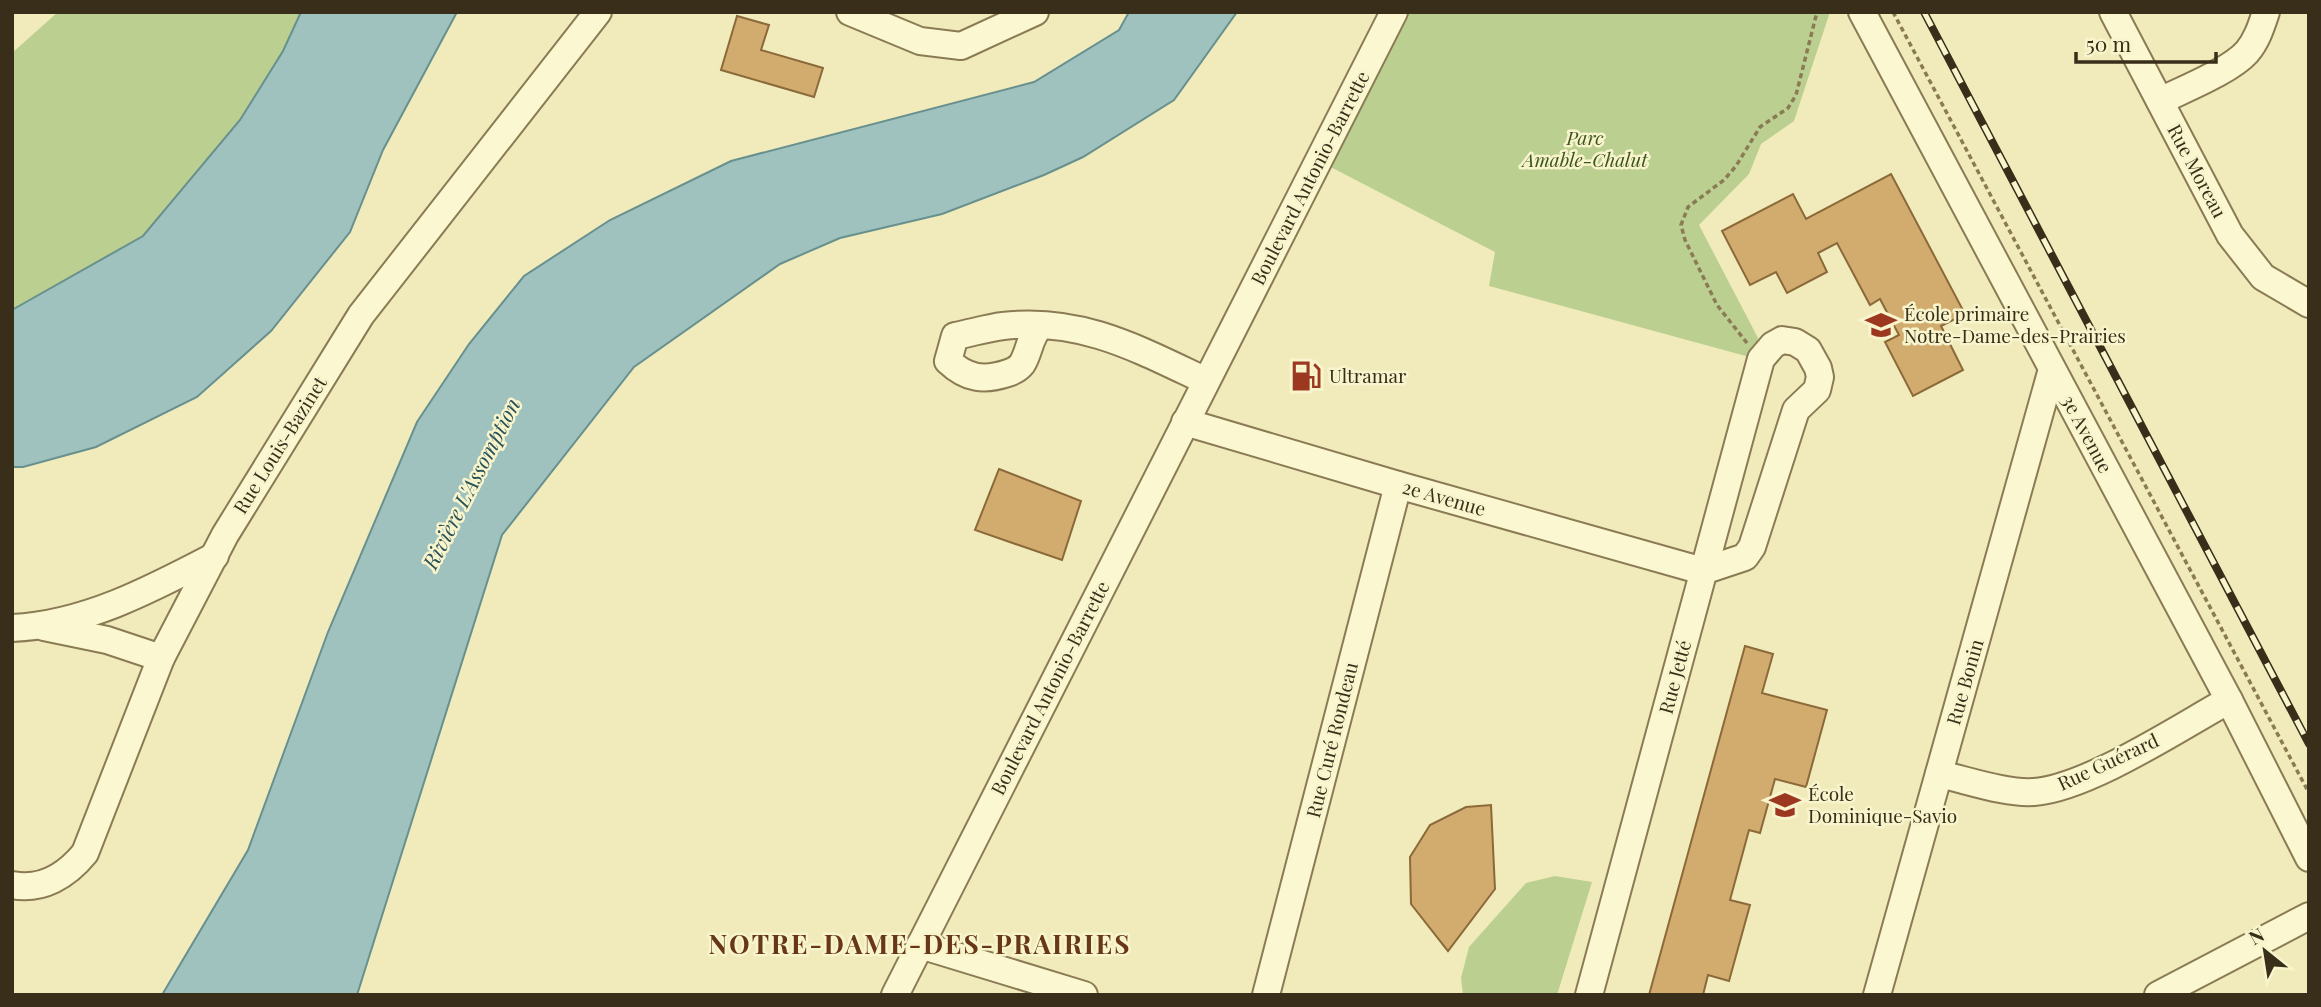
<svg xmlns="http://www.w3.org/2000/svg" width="2321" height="1007" font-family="'Playfair Display',serif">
  <rect width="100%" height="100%" fill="#f1ebbc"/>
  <g fill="#bbcf90">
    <path d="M 58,12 L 301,12 L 283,51 L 240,120 L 143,237 L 12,310 L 12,53 Z"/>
    <path d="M 1400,12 L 1830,12 L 1794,121 L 1761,144 L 1749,174 L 1699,225 L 1758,338 L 1753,358 L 1489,286 L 1495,252 L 1319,161 Z"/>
    <path d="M 1555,876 L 1592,882 L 1557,995 L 1463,995 L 1461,978 L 1469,947 L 1526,883 Z"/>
  </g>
  <g fill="#a0c2be" stroke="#67908e" stroke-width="2">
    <path d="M 301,12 L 457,12 L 383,150 L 350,232 L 271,331 L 197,397 L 96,447 L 23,467 L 12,467 L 12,310 L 143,236 L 240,120 L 283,51 Z"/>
    <path d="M 1129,12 L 1237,12 L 1174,100 L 1083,157 L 1044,175 L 942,214 L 840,238 L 780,264 L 634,367 L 502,535 L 357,995 L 162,995 L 248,850 L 328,632 L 417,422 L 469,344 L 524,276 L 610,220 L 731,161 L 1034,82 L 1119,30 Z"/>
  </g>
  <g fill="#d2ac6f" stroke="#8b6938" stroke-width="2">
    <path d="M 737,16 L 769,25 L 761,50 L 823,68 L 814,97 L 721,70 Z"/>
    <path d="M 1891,174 L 1965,314 L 1941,326 L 1963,370 L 1913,396 L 1885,342 L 1899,335 L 1880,299 L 1870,305 L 1837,243 L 1818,253 L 1827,272 L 1787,293 L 1776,272 L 1750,285 L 1722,231 L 1793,194 L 1806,219 Z"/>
    <path d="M 999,469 L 1081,501 L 1062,560 L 975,530 Z"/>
    <path d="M 1745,646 L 1773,654 L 1762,693 L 1827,710 L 1806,787 L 1775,779 L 1760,833 L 1749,830 L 1730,900 L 1750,905 L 1729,981 L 1708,975 L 1703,995 L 1649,995 Z"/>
    <path d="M 1491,805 L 1495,889 L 1448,951 L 1411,904 L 1410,857 L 1430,825 L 1466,807 Z"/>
  </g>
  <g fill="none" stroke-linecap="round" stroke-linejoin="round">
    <g stroke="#8a7b54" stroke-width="30">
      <g id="minor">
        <path d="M 850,12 L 920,41 L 961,46 L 1035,12"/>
        <path d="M 1862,12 L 2229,700 L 2309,858"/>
        <path d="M 2113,12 L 2230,235 L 2263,277 L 2309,304"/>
        <path d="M 2160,101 C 2184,89 2230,71 2247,52 C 2257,40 2261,27 2266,12"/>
        <path d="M 1041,325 C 1029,337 1030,351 1022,364 C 1018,369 1014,371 1008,373 C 984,381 967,379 948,361 L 955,336 C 971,333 987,328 1003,326 C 1081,317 1138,349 1206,381"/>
        <path d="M 1185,422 L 1398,485 L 1703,571 L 1745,557 L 1752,547 L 1796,410 L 1817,390 L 1820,377 L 1818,368 L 1808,350 L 1795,342 L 1782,340 L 1773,345 L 1761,359 L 1589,995"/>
        <path d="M 44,627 L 107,640 L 161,658"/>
        <path d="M 12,628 C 84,625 152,589 215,556"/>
        <path d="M 1939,774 C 1967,780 2006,794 2034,792 C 2088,788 2180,727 2229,700"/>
        <path d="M 12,885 C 42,891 67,875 85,853 L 161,658 L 225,535 L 361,315 L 598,12"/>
        <path d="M 920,945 L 1084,995"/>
        <path d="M 895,995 L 1394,12"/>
        <path d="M 1266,995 L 1398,485"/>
        <path d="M 1877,995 L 2052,369"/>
        <path d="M 2158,995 L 2309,916"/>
      </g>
    </g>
    <g stroke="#8a7b54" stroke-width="3.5" stroke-dasharray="5 3.5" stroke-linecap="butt">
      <path d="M 1893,12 L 2309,793"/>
      <path d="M 1747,343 L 1717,305 L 1685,240 L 1681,225 L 1688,207 L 1724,180 L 1736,166 L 1760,127 L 1788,108 L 1796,95 L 1817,12"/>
    </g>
    <use href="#minor" stroke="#fbf7d0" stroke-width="26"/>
    <g stroke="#382e1a" stroke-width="8">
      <path id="rail" d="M 1924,12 L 2309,744"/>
    </g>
    <use href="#rail" stroke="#f8f4cc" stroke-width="5" stroke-dasharray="16" stroke-linecap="butt"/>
  </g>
  <defs>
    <g id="school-bare" transform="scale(2.415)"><path d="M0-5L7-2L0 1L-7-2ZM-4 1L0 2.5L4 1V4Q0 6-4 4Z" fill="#9d3820" stroke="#f8f4cc" stroke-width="2.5" paint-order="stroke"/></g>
    <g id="fuel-bare" transform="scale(2.415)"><path d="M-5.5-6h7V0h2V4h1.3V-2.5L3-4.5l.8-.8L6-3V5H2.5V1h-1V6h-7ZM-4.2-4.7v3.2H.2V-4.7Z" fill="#9d3820" stroke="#f8f4cc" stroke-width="2.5" paint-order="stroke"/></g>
  </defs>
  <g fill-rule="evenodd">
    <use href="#school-bare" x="1881" y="325"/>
    <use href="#fuel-bare" x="1306" y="376"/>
    <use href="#school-bare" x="1785" y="805"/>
  </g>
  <g text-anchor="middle" stroke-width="5" stroke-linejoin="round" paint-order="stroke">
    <g font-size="19" font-style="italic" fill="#3d561f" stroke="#f8f4cc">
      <text x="1585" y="145">Parc<tspan x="1585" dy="22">Amable-Chalut</tspan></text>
    </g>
    <g font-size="19" fill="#382e1a" stroke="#f8f4cc">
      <text transform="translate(2197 171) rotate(62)" y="7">Rue Moreau</text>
      <text transform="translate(1310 178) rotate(-63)" y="7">Boulevard Antonio-Barrette</text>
      <text transform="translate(2087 434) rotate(62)" y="7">3e Avenue</text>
      <text transform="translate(280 445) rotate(-58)" y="7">Rue Louis-Bazinet</text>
      <text transform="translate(1444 498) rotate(16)" y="7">2e Avenue</text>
      <text transform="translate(1675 677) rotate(-75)" y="7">Rue Jetté</text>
      <text transform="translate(1965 682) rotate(-74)" y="7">Rue Bonin</text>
      <text transform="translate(1050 688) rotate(-63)" y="7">Boulevard Antonio-Barrette</text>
      <text transform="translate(1332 740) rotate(-76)" y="7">Rue Curé Rondeau</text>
      <text transform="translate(2108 762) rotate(-25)" y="7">Rue Guérard</text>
    </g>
    <g font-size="19" fill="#382e1a" stroke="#f8f4cc" text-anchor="start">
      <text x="1904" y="321">École primaire<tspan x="1904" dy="22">Notre-Dame-des-Prairies</tspan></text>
      <text x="1329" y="383">Ultramar</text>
      <text x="1808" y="801">École<tspan x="1808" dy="22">Dominique-Savio</tspan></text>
    </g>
    <g font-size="21" font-style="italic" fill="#285259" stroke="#f8f4cc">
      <text transform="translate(472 484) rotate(-63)" y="7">Rivière L'Assomption</text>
    </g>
    <g font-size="26" font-weight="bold" letter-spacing="2" fill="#673717" stroke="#f8f4cc">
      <text x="920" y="954">NOTRE-DAME-DES-PRAIRIES</text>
    </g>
  </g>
  <rect width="2321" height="1007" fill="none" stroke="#382e1a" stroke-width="28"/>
  <g transform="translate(2265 951) rotate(330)" stroke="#f8f4cc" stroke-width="5" paint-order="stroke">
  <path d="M0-5L12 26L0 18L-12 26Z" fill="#382e1a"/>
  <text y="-10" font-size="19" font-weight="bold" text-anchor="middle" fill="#382e1a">N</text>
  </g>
  <path d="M2076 52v10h140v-10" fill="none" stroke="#382e1a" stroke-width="3.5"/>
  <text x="2086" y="52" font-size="21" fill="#382e1a" stroke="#f8f4cc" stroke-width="5" paint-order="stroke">50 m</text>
</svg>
